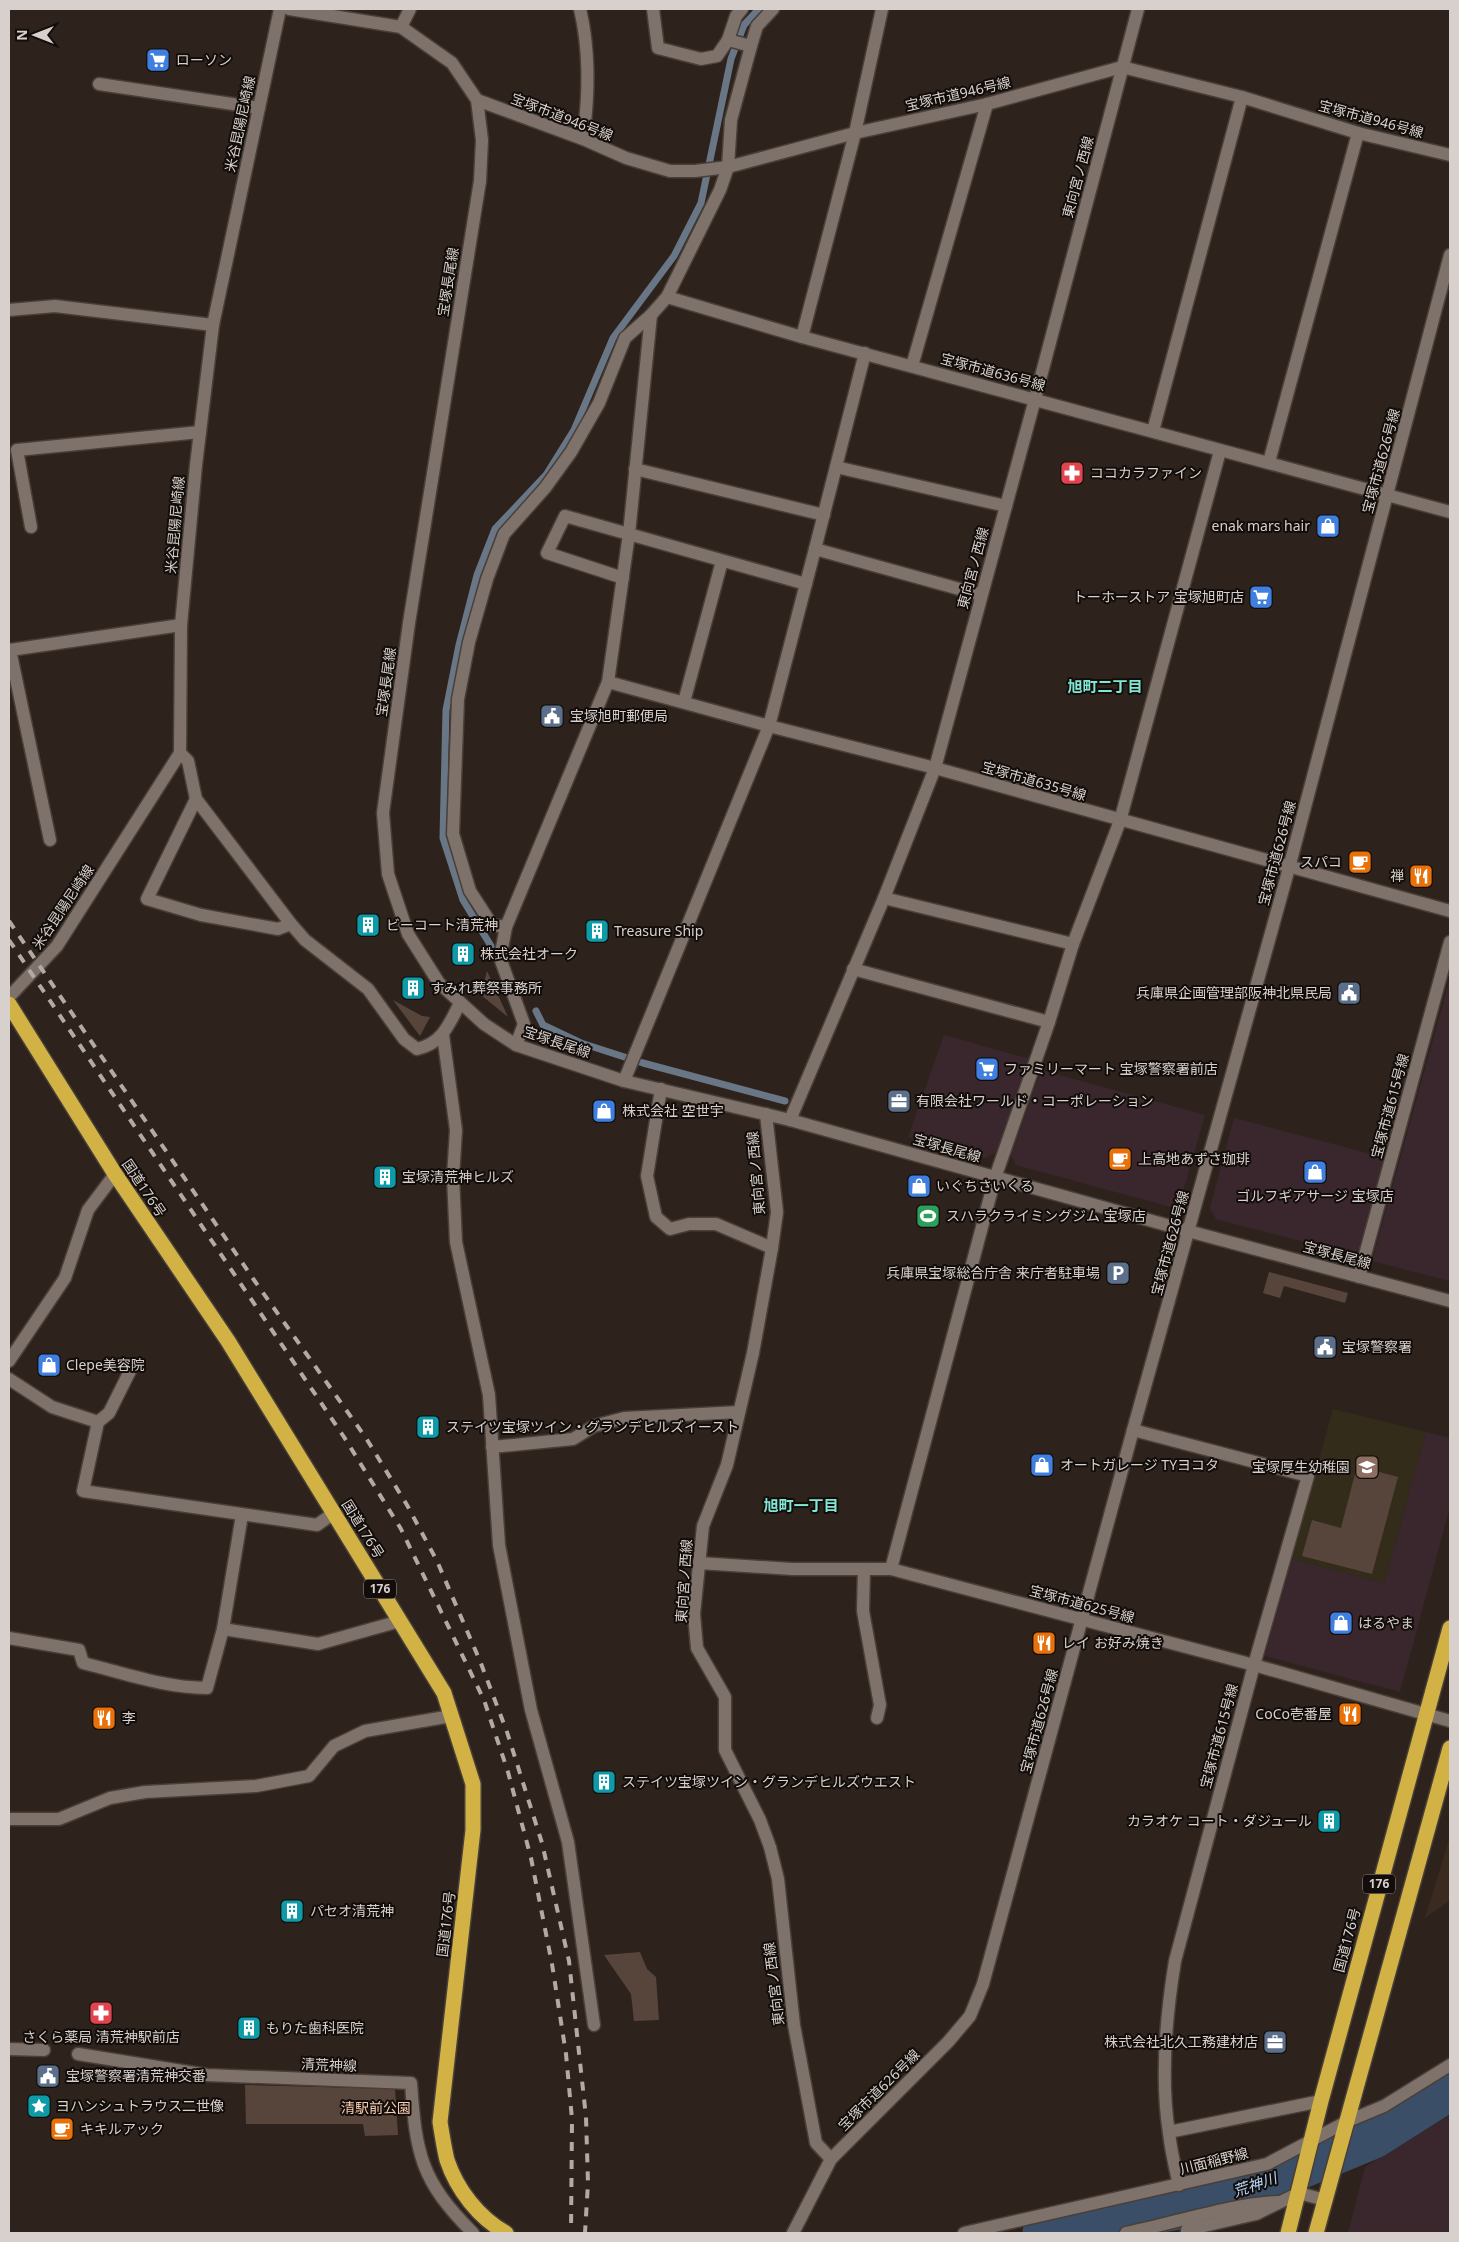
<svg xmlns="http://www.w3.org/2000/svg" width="1459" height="2242" font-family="'Noto Sans','Noto Sans JP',sans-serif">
  <rect width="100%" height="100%" fill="#2e231c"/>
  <g fill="#39272d">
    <path d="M 1449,982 L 1450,982 L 1450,1281 L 1372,1261 Z"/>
    <path d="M 944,1035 L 1030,1059 L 996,1152 L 986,1158 L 908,1137 Z"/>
    <path d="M 1041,1070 L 1205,1115 L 1180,1202 L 1171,1207 L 1016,1165 L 1011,1155 Z"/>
    <path d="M 1234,1118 L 1386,1158 L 1361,1248 L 1350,1254 L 1216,1219 L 1210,1208 Z"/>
    <path d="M 1426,1432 L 1450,1438 L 1450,1507 L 1400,1692 L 1265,1656 L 1292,1559 L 1384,1583 Z"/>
    <path d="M 1450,2115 L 1450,2233 L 1348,2233 L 1365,2167 Z"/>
  </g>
  <path fill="#3b2a20" d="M 1450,1837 L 1450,1900 L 1425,1918 Z"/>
  <path fill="#342c1b" d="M 1333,1409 L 1426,1432 L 1384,1583 L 1292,1559 Z"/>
  <g fill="#57453b">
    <path d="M 487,971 L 508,1017 L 481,995 Z"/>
    <path d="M 393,1000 L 422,1016 L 430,1017 L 420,1036 Z"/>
    <path d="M 1269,1272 L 1348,1293 L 1345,1303 L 1284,1286 L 1280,1298 L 1263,1293 Z"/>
    <path d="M 1357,1466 L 1398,1477 L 1372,1574 L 1302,1556 L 1312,1520 L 1341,1528 Z"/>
    <path d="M 640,1952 L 647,1969 L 656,1977 L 659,2020 L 634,2021 L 631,1994 L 604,1955 Z"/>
    <path d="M 245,2085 L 395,2089 L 398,2135 L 365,2136 L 363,2124 L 246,2124 Z"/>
  </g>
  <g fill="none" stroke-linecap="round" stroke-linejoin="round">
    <g stroke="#697685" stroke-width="7">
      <path d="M 491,946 L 463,900 L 443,838 L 446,710 L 459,645 L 477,575 L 495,529 L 546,475 L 574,430 L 613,338 L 674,256 L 701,203 L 731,59 L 744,25 L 759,9"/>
      <path d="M 536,1011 L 543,1025 L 581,1043 L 643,1063 L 785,1101"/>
      <path d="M 1184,2212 L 1184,2208"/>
    </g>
    <path stroke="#3a4f67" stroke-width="41" d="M 1043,2233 L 1184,2208 L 1265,2183 L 1374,2138 L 1450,2090"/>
    <g stroke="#483f39" stroke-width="15">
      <g id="street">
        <path d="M 580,9 C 590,51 589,96 583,139"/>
        <path d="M 653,9 L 658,48 L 701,59 L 717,56 L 728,40 L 751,46"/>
        <path d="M 773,9 L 757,26 L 751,46 L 731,120 L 728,167 L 720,190 L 667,297 L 802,337 L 1450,512"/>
        <path d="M 401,27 L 410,9"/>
        <path d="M 728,40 L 736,16 L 742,9"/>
        <path d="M 99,84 L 259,108"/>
        <path d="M 477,100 L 583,139 L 626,158 L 670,171 L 695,171 L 728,167 L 855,133 L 987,104 L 1122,67 L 1242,97 L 1358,133 L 1450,155"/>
        <path d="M 9,310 L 55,306 L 213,325"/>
        <path d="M 802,337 L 855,133 L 882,9"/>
        <path d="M 865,353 L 815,549 L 981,595"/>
        <path d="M 912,366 L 987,104"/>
        <path d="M 1153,431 L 1242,97"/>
        <path d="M 1269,462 L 1358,133"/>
        <path d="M 836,467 L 1006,506"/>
        <path d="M 635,469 L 824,515"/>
        <path d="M 31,527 L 17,450 L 200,432"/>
        <path d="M 623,578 L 547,553 L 565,516 L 806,584"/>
        <path d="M 608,682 L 769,726 L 935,768 L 1450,911"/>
        <path d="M 684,702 L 722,561"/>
        <path d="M 180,753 L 188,761 L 196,799 L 291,924 L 305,940 L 368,989 L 404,1039 L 417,1049 C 443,1043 449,1024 460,1003"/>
        <path d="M 196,799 L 147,899 L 201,915 L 278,929 L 291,924"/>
        <path d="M 50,840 L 10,650 L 181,625"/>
        <path d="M 884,898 L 1073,944 L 1120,821 L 1220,451"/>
        <path d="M 506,927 L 492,925 L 470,891 L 453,834 L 458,699 L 469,642 L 487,579 L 504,534 L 545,488 L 571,452 L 599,403 L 625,338 L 651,315 L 667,297"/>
        <path d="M 853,969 L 1049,1022"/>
        <path d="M 443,1035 L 456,1130 L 453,1177 L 456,1242 L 489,1395 L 499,1545 L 531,1710 L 568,1842 L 594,2025"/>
        <path d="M 516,1045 L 524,1024 L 500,958 L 506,927 L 608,682 L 629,534 L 651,315"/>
        <path d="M 624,1081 L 769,726 L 815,549"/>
        <path d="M 661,1089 L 647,1176 L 656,1217 L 670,1229 L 689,1224 L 716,1224 L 772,1248"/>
        <path d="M 766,1114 L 777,1212 L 772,1248 L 753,1353 L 727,1465 L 703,1526 L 694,1614 L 697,1648 L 725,1697 L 725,1750 L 760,1820 L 770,1847 L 778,1879 L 794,2025 L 816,2143 L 831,2159 L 793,2233"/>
        <path d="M 790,1120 L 884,898 L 935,768 L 1035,399 L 1138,9"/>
        <path d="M 1359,1277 L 1450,942"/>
        <path d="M 9,1361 L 65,1278 L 88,1210 L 115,1174"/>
        <path d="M 130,1371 L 109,1413 L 98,1422 L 83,1491 L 317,1525 L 334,1513"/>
        <path d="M 9,1379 L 52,1407 L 98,1422"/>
        <path d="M 1133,1430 L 1308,1476 L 1254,1665 L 1175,1961 C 1166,2016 1160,2076 1169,2133 C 1171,2150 1175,2168 1179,2185"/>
        <path d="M 492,1447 L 573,1439 L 594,1426 L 624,1418 L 739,1412"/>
        <path d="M 699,1563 L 792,1569 L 891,1569 L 1254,1665 L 1450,1721"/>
        <path d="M 864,1569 L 863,1611 L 880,1705 L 877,1718"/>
        <path d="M 891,1569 L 995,1178 L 1049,1022 L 1073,944"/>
        <path d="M 223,1629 L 318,1644 L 400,1621"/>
        <path d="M 9,1638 L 79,1650 L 83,1663 C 124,1673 165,1688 207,1688 L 223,1629 L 242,1515"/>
        <path d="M 9,1819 L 59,1819 L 110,1798 L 145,1792 L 256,1786 L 309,1776 L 334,1746 L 365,1731 L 451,1716"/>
        <path d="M 9,2049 L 44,2050"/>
        <path d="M 78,2054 L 207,2075 L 411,2083 C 416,2155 421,2181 473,2233"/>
        <path d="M 1169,2132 L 1321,2101"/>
        <path d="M 831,2159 L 948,2042 L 970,2016 L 983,1984 L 1133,1430 L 1289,868 L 1450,255"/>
        <path d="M 964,2233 L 1267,2164 L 1348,2121 L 1384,2106 L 1450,2065"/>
        <path d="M 1126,2233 C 1175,2223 1230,2204 1278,2202"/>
        <path d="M 1187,2233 L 1187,2230 L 1256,2214 L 1299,2193 L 1325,2200"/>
      </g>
    </g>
    <g stroke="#483f39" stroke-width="15">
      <g id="secondary">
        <path d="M 289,9 L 401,27 L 452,63 L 477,100 L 482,140 L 480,181 L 409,623 L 383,813 L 388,874 L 408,934 L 439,983 L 484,1024 L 516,1045 L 624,1081 L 790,1120 L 1188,1231 L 1450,1301"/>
        <path d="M 9,997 L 57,946 L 180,753 L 181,625 L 196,465 L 213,325 L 280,9"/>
      </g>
    </g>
    <g stroke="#483f39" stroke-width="18">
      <g id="highway">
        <path d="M 9,1004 L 115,1174 L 228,1341 L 444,1693 L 473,1784 L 473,1830 L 440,2122 C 442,2134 444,2148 447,2160 C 457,2190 479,2218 506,2233"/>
        <path d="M 1288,2233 L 1321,2101 L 1450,1628"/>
        <path d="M 1316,2233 L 1450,1748"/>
      </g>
    </g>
    <use href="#street" stroke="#7f726a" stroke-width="12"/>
    <use href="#secondary" stroke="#7f726a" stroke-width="12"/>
    <use href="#highway" stroke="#d2b245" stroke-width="15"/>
    <g stroke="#b1aaa5" stroke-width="4" stroke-dasharray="9 9" stroke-linecap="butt">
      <path d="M 9,921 L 254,1280 L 366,1438 L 407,1505 L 437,1561 L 480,1661 L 507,1732 L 542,1843 L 569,1961 L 586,2117 L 588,2183 L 585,2233"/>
      <path d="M 9,940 L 344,1437 L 401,1529 L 484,1700 L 508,1772 L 531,1858 L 552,1964 L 566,2054 L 572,2119 L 571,2233"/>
    </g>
  </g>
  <defs>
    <g id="supermarket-square" transform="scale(1.25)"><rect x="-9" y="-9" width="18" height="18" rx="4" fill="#3f7fe0" stroke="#120d0a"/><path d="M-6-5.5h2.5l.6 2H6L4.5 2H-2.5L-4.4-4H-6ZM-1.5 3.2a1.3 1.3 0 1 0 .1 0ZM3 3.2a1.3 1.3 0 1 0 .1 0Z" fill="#fff"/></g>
    <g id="pharmacy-square" transform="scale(1.25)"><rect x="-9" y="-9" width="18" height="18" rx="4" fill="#e0444e" stroke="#120d0a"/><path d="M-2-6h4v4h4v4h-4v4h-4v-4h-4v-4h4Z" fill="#fff"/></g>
    <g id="shop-square" transform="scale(1.25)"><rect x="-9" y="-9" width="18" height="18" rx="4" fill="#3f7fe0" stroke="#120d0a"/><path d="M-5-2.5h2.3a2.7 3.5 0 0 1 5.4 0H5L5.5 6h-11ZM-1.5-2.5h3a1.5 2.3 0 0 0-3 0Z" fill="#fff"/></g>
    <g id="civic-square" transform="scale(1.25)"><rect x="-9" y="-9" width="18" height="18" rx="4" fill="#5c6f8a" stroke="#120d0a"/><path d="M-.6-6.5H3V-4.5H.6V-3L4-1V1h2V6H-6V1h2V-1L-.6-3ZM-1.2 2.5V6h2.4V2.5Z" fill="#fff"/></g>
    <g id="cafe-square" transform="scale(1.25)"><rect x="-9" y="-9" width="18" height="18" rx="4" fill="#e8710a" stroke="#120d0a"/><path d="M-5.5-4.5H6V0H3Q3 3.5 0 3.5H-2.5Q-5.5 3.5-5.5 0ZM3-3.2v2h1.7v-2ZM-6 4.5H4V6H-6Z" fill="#fff"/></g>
    <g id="restaurant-square" transform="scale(1.25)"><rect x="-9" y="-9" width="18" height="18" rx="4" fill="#e8710a" stroke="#120d0a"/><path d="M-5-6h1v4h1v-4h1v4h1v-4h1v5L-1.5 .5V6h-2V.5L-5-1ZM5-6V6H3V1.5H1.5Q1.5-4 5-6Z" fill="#fff"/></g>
    <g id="building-square" transform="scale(1.25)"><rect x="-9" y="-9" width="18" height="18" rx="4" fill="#0f9aa8" stroke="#120d0a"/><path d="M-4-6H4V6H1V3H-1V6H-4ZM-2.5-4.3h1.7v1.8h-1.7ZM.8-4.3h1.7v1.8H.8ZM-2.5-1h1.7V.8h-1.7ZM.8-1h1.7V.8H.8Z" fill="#fff"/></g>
    <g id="office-square" transform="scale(1.25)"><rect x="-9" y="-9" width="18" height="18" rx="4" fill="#5c6f8a" stroke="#120d0a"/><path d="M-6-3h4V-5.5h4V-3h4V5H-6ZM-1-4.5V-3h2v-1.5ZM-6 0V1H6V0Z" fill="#fff"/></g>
    <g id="stadium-square" transform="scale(1.25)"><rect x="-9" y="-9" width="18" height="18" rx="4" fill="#2e9e5b" stroke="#120d0a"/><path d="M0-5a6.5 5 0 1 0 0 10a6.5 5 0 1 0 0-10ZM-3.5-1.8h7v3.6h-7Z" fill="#fff"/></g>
    <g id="parking-square" transform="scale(1.25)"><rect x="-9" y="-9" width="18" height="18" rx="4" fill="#5c6f8a" stroke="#120d0a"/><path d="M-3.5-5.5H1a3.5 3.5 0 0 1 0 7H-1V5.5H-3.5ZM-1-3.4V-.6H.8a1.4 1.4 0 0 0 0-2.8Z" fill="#fff"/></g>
    <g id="school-square" transform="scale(1.25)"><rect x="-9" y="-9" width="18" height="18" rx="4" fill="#8d6e63" stroke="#120d0a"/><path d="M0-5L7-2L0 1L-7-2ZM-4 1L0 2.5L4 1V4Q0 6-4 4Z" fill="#fff"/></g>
    <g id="sight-square" transform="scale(1.25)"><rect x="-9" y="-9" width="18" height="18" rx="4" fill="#0f9aa8" stroke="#120d0a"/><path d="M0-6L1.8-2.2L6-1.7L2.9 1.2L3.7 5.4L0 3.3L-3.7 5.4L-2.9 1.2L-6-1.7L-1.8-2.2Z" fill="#fff"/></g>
  </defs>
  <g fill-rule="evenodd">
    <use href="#supermarket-square" x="158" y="60"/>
    <use href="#pharmacy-square" x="1072" y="473"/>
    <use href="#shop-square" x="1328" y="526"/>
    <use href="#supermarket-square" x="1261" y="597"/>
    <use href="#civic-square" x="552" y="716"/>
    <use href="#cafe-square" x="1360" y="862"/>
    <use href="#restaurant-square" x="1421" y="876"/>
    <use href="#building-square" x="368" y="925"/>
    <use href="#building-square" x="597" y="931"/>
    <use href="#building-square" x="463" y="954"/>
    <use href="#building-square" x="413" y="988"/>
    <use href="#civic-square" x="1349" y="993"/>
    <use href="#supermarket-square" x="987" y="1069"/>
    <use href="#office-square" x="899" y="1101"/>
    <use href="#shop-square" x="604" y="1111"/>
    <use href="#cafe-square" x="1120" y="1159"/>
    <use href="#shop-square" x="1315" y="1172"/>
    <use href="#building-square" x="385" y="1177"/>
    <use href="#shop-square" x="919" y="1186"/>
    <use href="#stadium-square" x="928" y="1216"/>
    <use href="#parking-square" x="1118" y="1273"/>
    <use href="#civic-square" x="1325" y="1347"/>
    <use href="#shop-square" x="49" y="1365"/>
    <use href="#building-square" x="428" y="1427"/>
    <use href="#shop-square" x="1042" y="1465"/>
    <use href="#school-square" x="1367" y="1467"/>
    <use href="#shop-square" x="1341" y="1623"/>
    <use href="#restaurant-square" x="1044" y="1643"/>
    <use href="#restaurant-square" x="1350" y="1714"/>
    <use href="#restaurant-square" x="104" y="1718"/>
    <use href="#building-square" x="604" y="1782"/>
    <use href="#building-square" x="1329" y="1821"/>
    <use href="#building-square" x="292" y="1911"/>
    <use href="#pharmacy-square" x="101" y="2013"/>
    <use href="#building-square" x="249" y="2028"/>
    <use href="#office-square" x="1275" y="2042"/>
    <use href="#civic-square" x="48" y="2076"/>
    <use href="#sight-square" x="39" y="2106"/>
    <use href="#cafe-square" x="62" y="2129"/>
  </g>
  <g text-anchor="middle" stroke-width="4" stroke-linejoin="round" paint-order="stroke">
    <g fill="#120d0a" stroke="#9c9692" stroke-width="1">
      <rect x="364" y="1579.5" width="32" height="19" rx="4"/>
      <rect x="1363" y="1874.5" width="32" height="19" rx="4"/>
    </g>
    <g font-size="12" font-weight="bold" fill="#d7d0cc">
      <text x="380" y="1593">176</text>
      <text x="1379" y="1888">176</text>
    </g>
    <g font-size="14" fill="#d7d0cc" stroke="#120d0a" text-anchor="start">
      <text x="176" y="65">ローソン</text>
      <text x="1090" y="478">ココカラファイン</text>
      <text x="1310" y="531" text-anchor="end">enak mars hair</text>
      <text x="1244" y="602" text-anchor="end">トーホーストア 宝塚旭町店</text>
      <text x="570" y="721">宝塚旭町郵便局</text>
      <text x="1342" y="867" text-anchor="end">スパコ</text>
      <text x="1404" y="881" text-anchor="end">禅</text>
      <text x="386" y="930">ビーコート清荒神</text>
      <text x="614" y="936">Treasure Ship</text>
      <text x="480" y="959">株式会社オーク</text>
      <text x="430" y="993">すみれ葬祭事務所</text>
      <text x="1332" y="998" text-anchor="end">兵庫県企画管理部阪神北県民局</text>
      <text x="1004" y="1074">ファミリーマート 宝塚警察署前店</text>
      <text x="916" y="1106">有限会社ワールド・コーポレーション</text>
      <text x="622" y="1116">株式会社 空世宇</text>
      <text x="1138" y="1164">上高地あずさ珈琲</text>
      <text x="402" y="1182">宝塚清荒神ヒルズ</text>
      <text x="936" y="1191">いぐちさいくる</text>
      <text x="1315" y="1201" text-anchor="middle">ゴルフギアサージ 宝塚店</text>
      <text x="946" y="1221">スハラクライミングジム 宝塚店</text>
      <text x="1100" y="1278" text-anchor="end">兵庫県宝塚総合庁舎 来庁者駐車場</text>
      <text x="1342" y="1352">宝塚警察署</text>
      <text x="66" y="1370">Clepe美容院</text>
      <text x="446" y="1432">ステイツ宝塚ツイン・グランデヒルズイースト</text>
      <text x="1060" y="1470">オートガレージ TYヨコタ</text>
      <text x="1350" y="1472" text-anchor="end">宝塚厚生幼稚園</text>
      <text x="1358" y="1628">はるやま</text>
      <text x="1062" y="1648">レイ お好み焼き</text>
      <text x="1332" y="1719" text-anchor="end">CoCo壱番屋</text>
      <text x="122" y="1723">李</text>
      <text x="622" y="1787">ステイツ宝塚ツイン・グランデヒルズウエスト</text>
      <text x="1312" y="1826" text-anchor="end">カラオケ コート・ダジュール</text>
      <text x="310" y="1916">パセオ清荒神</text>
      <text x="266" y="2033">もりた歯科医院</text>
      <text x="101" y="2042" text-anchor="middle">さくら薬局 清荒神駅前店</text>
      <text x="1258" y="2047" text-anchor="end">株式会社北久工務建材店</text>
      <text x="66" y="2081">宝塚警察署清荒神交番</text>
      <text x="56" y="2111">ヨハンシュトラウス二世像</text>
      <text x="80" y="2134">キキルアック</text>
    </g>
    <g font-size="14" fill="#d7d0cc" stroke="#120d0a">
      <text transform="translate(958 94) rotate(-13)" y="5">宝塚市道946号線</text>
      <text transform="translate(562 117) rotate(21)" y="5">宝塚市道946号線</text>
      <text transform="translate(1371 119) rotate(15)" y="5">宝塚市道946号線</text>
      <text transform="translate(240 124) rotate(-78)" y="5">米谷昆陽尼崎線</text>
      <text transform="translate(1078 177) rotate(-75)" y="5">東向宮ノ西線</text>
      <text transform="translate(448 282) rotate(-81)" y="5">宝塚長尾線</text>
      <text transform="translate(993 372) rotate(15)" y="5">宝塚市道636号線</text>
      <text transform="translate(1381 461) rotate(-75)" y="5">宝塚市道626号線</text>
      <text transform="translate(175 525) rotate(-85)" y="5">米谷昆陽尼崎線</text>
      <text transform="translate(973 568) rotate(-75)" y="5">東向宮ノ西線</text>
      <text transform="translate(386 682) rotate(-82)" y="5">宝塚長尾線</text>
      <text transform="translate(1034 781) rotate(16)" y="5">宝塚市道635号線</text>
      <text transform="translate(1277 853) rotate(-75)" y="5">宝塚市道626号線</text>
      <text transform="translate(63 907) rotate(-56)" y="5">米谷昆陽尼崎線</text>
      <text transform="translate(557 1042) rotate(19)" y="5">宝塚長尾線</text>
      <text transform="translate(1390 1106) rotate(-75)" y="5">宝塚市道615号線</text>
      <text transform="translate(947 1148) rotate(16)" y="5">宝塚長尾線</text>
      <text transform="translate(756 1173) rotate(-95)" y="5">東向宮ノ西線</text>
      <text transform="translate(144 1188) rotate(56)" y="5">国道176号</text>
      <text transform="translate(1170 1243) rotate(-75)" y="5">宝塚市道626号線</text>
      <text transform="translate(1337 1255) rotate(15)" y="5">宝塚長尾線</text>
      <text transform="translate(363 1529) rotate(58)" y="5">国道176号</text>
      <text transform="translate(684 1581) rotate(-86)" y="5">東向宮ノ西線</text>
      <text transform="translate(1082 1604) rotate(15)" y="5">宝塚市道625号線</text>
      <text transform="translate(1039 1721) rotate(-75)" y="5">宝塚市道626号線</text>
      <text transform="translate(1219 1736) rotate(-75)" y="5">宝塚市道615号線</text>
      <text transform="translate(446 1924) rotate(-83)" y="5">国道176号</text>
      <text transform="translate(1347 1940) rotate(-75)" y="5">国道176号</text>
      <text transform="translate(774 1984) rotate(-97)" y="5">東向宮ノ西線</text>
      <text transform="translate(329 2065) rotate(2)" y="5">清荒神線</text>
      <text transform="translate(879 2090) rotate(-45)" y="5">宝塚市道626号線</text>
      <text transform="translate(1214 2161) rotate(-14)" y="5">川面稲野線</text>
    </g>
    <g font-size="14" fill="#f8cbb0" stroke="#120d0a">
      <text x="376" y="2113">清駅前公園</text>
    </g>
    <g font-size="15" font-weight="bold" fill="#81e7d5" stroke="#120d0a">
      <text x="1105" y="692">旭町二丁目</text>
      <text x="801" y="1511">旭町一丁目</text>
    </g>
    <g font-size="15" font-style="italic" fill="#b4d4f9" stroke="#120d0a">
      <text transform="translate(1255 2185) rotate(-19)" y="5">荒神川</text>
    </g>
  </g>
  <rect width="1459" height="2242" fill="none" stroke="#d7d0cc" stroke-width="20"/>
  <g transform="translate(35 35) rotate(270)" stroke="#120d0a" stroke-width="4" paint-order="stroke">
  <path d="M0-4L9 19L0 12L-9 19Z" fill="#d7d0cc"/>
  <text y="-8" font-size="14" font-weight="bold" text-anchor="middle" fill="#d7d0cc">N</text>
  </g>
</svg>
